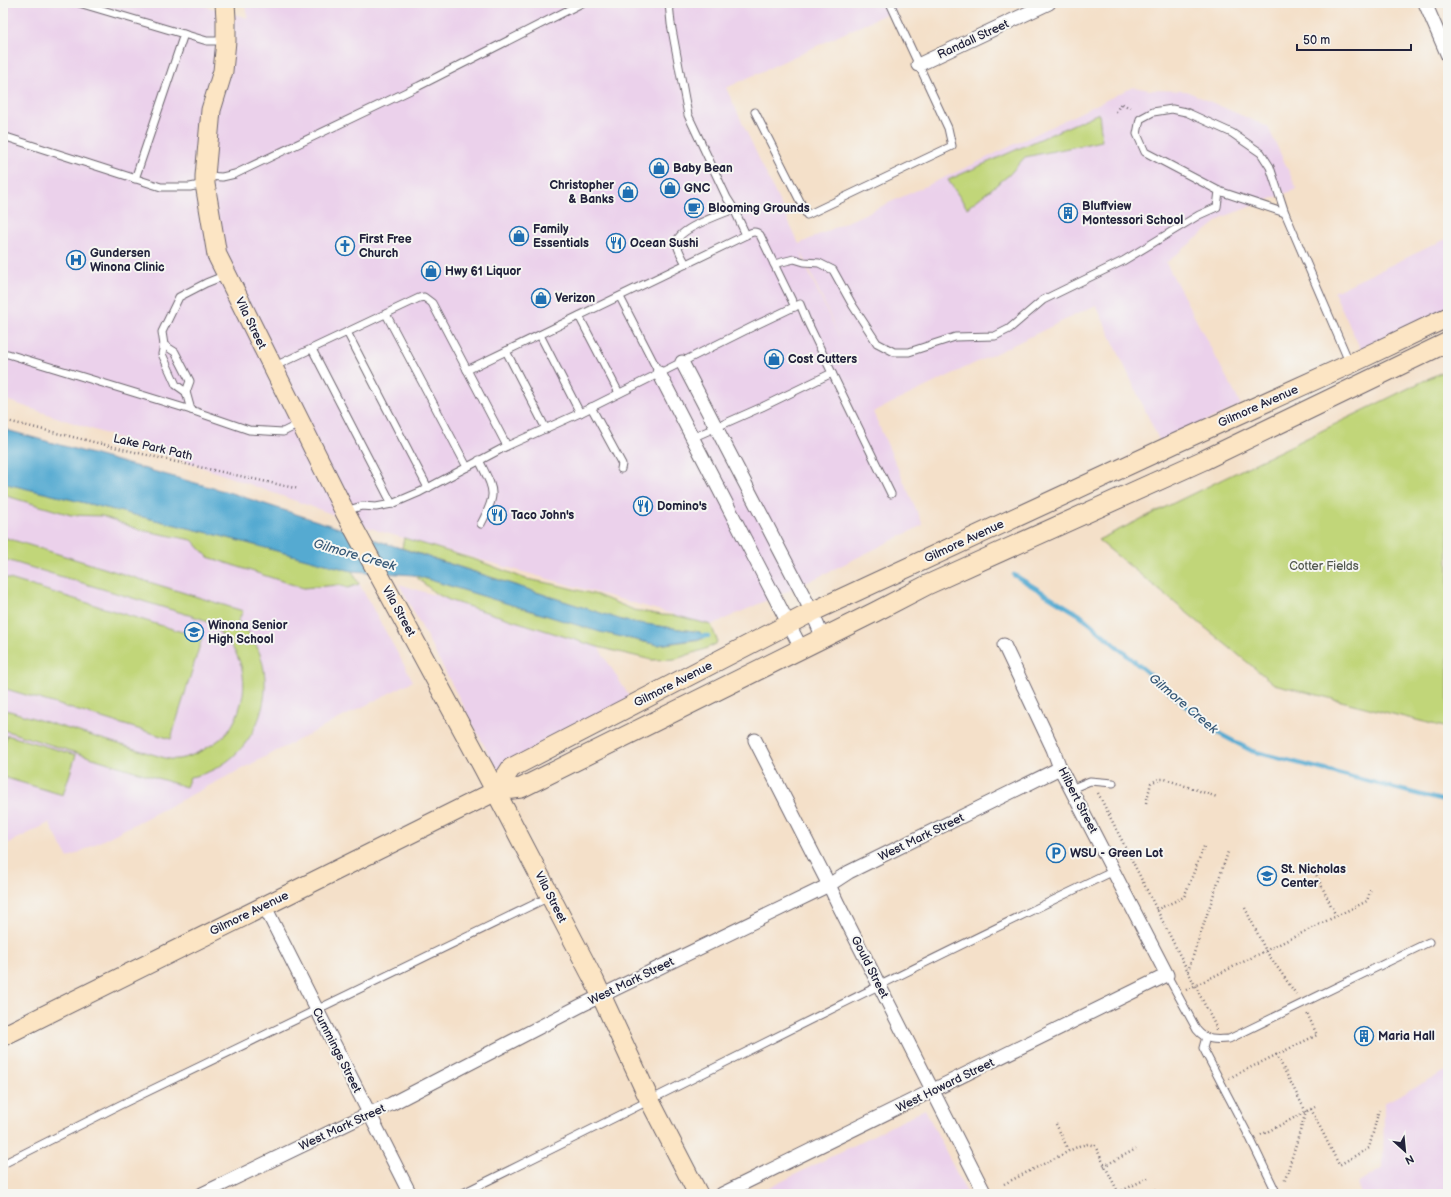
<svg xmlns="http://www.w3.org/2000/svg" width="1451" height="1197" font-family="'Balsamiq Sans',sans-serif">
  <rect width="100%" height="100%" fill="#f6f6f2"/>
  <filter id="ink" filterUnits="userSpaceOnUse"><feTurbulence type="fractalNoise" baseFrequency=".025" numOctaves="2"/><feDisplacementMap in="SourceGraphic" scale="8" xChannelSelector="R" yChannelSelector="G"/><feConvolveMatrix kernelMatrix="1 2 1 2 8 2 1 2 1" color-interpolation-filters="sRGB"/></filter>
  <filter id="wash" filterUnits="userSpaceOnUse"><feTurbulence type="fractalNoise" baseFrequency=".012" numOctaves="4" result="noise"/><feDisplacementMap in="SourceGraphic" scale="16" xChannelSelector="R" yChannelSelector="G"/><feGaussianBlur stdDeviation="0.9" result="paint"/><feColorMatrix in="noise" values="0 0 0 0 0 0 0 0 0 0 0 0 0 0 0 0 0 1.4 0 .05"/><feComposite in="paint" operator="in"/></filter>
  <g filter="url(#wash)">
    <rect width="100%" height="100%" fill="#f4e0c9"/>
    <g fill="#ebd1eb" fill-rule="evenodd">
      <path d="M 3,3 L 194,3 L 248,18 L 244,3 L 902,3 L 903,6 L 726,88 L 799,244 L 976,163 L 1133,87 L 1150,90 L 1186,91 L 1268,127 L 1297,189 L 1223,217 L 1166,263 L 1241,405 L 1160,442 L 1096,305 L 873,412 L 923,525 L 806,583 L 711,625 L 379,531 L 174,457 L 3,399 ZM 801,250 L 801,251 L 841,341 L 804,262 Z"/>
      <path d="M 1448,238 L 1448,309 L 1361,350 L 1334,292 Z"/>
      <path d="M 3,483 L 352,571 L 413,681 L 68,858 L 49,823 L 3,846 Z"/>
      <path d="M 399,584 L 598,647 L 631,699 L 497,770 Z"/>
      <path d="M 1448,1070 L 1448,1194 L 1361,1194 L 1357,1184 L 1383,1168 L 1384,1103 Z"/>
      <path d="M 925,1109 L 967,1194 L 757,1194 Z"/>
    </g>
    <g fill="#c1d679" stroke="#727c5a">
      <path d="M 1099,113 L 1102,141 L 1025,157 L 1009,175 L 967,208 L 948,180 Z"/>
      <path d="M 1448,369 L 1448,728 L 1274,684 L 1098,540 Z"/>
      <path d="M 3,483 L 217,535 L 352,571 L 359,584 L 348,588 L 338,585 L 303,588 L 208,557 L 192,540 L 140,530 L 102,516 L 71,515 L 3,495 Z"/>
      <path d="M 3,537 L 243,611 L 238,621 C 291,670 262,765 190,777 L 186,787 L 3,730 L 3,709 L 165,758 C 177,762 192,756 203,750 C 210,746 220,740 226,734 C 232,727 237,717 240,707 C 252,670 234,639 202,619 L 3,559 Z"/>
      <path d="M 404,538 L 479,561 L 526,579 L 553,584 L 597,595 L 634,610 L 662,615 L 678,616 L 711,625 L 717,640 L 716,644 L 705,649 L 676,659 L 652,660 L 598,647 L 451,601 L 435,593 L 414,575 L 600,632 L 658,645 L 703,639 L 700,632 L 625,621 L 402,548 Z"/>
      <path d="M 3,577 L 202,638 L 171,739 L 3,688 Z"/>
      <path d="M 7,735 L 76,755 L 63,795 L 3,777 L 3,749 Z"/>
    </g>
    <path fill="#55aad1" stroke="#3c6686" d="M 3,429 L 231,493 L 625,621 L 700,632 L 704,638 L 658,645 L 600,632 L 414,575 L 352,571 L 217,535 L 3,483 Z"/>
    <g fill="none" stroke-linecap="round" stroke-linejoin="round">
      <g stroke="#55aad1" stroke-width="4.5">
        <path d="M 1014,575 L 1080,615 L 1218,733 L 1252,751 L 1448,802"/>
        <path d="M 697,636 L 708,636"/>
      </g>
    </g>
  </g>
  <g filter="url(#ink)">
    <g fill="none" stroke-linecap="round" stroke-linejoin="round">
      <g stroke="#6c646d" stroke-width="9">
        <g id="lane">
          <path d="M 79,3 L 207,41 L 226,41"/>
          <path d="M 1172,109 L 1186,112 L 1232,133 L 1261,153 L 1270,167 L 1285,213 L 1219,191 L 1145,152 L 1137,134 L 1140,119 L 1153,112 Z"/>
          <path d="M 755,112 L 807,215 L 952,146 L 948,128 L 890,3"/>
          <path d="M 3,136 L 161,187 L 190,187 L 205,184"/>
          <path d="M 206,176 L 222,177 L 235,174 L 419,86 L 582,3"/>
          <path d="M 135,179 L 184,34"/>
          <path d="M 1285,213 L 1350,364"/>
          <path d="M 746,235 C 752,232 755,230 760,235 L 774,264 L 794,259 L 804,262 L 819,263 L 833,270 L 853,306 L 877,343 L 894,352 L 909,352 L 955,337 L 995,336 L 1009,329 L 1043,300 L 1123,261 L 1199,215 L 1217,207 L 1219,191"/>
          <path d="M 686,264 C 683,258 676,248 677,241 C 680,228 722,214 734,209"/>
          <path d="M 774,264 L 795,307"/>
          <path d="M 620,297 L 659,373"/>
          <path d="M 386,314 L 467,467"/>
          <path d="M 579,316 L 619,393"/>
          <path d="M 347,332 L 428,488"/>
          <path d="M 540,335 L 580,413"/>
          <path d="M 164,345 L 175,352 L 190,381 L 186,392 L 191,410"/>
          <path d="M 312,349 L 392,504"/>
          <path d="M 506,351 L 546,429"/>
          <path d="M 3,354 L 8,354 L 191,410 L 249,430 L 283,432 L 301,423"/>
          <path d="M 273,367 L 419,298 L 424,297 L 432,303 L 507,446"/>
          <path d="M 467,370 L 746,235 L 734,209 L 727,198 L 688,115 L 671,24 L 669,3"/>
          <path d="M 186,392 L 176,385 L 162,354 L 164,345 L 162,332 L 179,297 L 206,283 L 226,275"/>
          <path d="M 591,407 L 622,464 L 621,469"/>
          <path d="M 692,438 L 762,407 L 832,373"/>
          <path d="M 479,460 C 494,491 498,492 481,524"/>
          <path d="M 345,511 L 362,506 L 376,507 L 392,504 L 420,492 L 507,446 L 580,413 L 758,324 L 800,304 L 807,321 L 832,373 L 891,494"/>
          <path d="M 1071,789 L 1090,781 L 1113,783"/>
          <path d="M 1167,975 L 1197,1030 C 1206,1041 1216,1040 1229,1039 L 1429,942"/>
          <path d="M 1206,1037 L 1203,1048 L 1251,1140 L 1277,1194"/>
          <path d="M 3,1164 L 120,1105 L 549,897"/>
          <path d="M 461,1194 C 679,1087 895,975 1114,871"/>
        </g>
      </g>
      <g stroke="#6c646d" stroke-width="15">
        <g id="street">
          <path d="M 1425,3 L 1448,56"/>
          <path d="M 918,65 L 1049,3"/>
          <path d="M 682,362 L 812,612 L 823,638"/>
          <path d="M 659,373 L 801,648"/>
          <path d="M 755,740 L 829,885 L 838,904 L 985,1194"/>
          <path d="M 264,905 L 410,1194"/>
          <path d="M 202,1194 L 353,1121 L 391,1104 L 582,1005 L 829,885 L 849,872 L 1060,768"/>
          <path d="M 722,1194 L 1167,975 L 1060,768 L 1053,749 L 1004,645"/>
        </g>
      </g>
      <g stroke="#6c646d" stroke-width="21">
        <g id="secondary">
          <path d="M 225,3 L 226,19 L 226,41 L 223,71 L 211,110 L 205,176 L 205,184 L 217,255 L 346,514 L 484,769 L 594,980 L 650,1101 L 698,1194"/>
          <path d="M 496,791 L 511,768 L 812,612 L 1176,443 L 1350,364 L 1448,317"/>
          <path d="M 3,1036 L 496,791 L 521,788 L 875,612 L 927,585 L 1204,460 L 1448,342"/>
        </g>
      </g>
      <g stroke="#6c646d" stroke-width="2.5" stroke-dasharray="1 3" stroke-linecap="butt">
        <path d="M 1116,112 L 1121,103 L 1130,108"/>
        <path d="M 3,420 L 172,461 L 299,489"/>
        <path d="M 1098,793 L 1216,1027 L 1216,1030"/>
        <path d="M 1146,803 L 1151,783 L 1159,779 L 1165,779 L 1217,797"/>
        <path d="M 1313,868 L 1336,916"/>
        <path d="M 1245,908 L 1266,951 L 1296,994"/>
        <path d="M 1156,910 L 1184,897 L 1205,844"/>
        <path d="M 1188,971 L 1228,852"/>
        <path d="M 1186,990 L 1367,901 L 1371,888"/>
        <path d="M 1276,1054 L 1306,1112 L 1284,1183"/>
        <path d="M 1229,1078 L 1317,1035 L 1307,1013"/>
        <path d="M 1311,1109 L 1339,1165 L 1369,1148 L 1379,1110"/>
        <path d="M 1056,1124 L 1069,1151"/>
        <path d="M 1261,1135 L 1315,1107"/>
        <path d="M 1104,1166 L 1136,1149"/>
        <path d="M 1004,1184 L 1079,1146 L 1088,1144 L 1095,1146 L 1119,1194"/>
        <path d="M 1115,1194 L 1150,1177"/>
        <path d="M 1145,1194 L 1156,1189"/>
      </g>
      <use href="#lane" stroke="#fff" stroke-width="7"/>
      <use href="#street" stroke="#fff" stroke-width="13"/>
      <use href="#secondary" stroke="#fce5c4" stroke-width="19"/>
    </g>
  </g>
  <defs>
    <g id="shop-ring" transform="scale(1)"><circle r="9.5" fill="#f6f6f2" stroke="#1f6fb2" stroke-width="1.5"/><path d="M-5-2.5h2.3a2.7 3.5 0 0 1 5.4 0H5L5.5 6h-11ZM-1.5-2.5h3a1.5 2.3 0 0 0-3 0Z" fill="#1f6fb2"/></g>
    <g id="cafe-ring" transform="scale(1)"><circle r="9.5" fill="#f6f6f2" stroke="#1f6fb2" stroke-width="1.5"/><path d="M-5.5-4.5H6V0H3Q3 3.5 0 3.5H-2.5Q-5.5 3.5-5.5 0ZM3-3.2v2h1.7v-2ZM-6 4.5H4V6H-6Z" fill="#1f6fb2"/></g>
    <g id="building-ring" transform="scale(1)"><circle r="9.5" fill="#f6f6f2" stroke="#1f6fb2" stroke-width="1.5"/><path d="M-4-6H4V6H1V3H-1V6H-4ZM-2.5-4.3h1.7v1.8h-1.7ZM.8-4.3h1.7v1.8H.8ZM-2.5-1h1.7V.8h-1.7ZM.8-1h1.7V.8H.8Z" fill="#1f6fb2"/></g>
    <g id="restaurant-ring" transform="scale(1)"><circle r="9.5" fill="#f6f6f2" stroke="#1f6fb2" stroke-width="1.5"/><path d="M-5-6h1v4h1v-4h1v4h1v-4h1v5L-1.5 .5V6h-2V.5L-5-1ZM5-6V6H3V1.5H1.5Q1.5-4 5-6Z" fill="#1f6fb2"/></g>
    <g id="church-ring" transform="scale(1)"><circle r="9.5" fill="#f6f6f2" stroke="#1f6fb2" stroke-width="1.5"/><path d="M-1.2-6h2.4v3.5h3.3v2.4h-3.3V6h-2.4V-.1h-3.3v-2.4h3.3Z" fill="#1f6fb2"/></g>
    <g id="hospital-ring" transform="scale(1)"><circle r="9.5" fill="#f6f6f2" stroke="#1f6fb2" stroke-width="1.5"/><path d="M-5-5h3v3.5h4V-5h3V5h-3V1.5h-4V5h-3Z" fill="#1f6fb2"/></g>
    <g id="school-ring" transform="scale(1)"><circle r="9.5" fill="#f6f6f2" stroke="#1f6fb2" stroke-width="1.5"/><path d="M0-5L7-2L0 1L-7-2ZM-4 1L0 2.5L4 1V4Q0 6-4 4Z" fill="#1f6fb2"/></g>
    <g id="parking-ring" transform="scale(1)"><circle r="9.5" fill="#f6f6f2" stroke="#1f6fb2" stroke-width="1.5"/><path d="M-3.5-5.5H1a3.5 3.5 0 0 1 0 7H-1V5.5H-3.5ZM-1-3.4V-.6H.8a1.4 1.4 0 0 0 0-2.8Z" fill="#1f6fb2"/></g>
  </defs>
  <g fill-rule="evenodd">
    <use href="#shop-ring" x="659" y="168"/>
    <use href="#shop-ring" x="670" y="188"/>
    <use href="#shop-ring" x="628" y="192"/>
    <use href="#cafe-ring" x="694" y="208"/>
    <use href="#building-ring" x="1068" y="213"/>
    <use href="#shop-ring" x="519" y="236"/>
    <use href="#restaurant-ring" x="616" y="243"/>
    <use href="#church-ring" x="345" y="246"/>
    <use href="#hospital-ring" x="76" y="260"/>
    <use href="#shop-ring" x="431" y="271"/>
    <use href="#shop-ring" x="541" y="298"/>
    <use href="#shop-ring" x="774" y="359"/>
    <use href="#restaurant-ring" x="643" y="506"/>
    <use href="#restaurant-ring" x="497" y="515"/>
    <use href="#school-ring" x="194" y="632"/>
    <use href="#parking-ring" x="1056" y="853"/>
    <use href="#school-ring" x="1267" y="876"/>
    <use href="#building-ring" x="1364" y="1036"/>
  </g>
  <g text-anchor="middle" stroke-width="4" stroke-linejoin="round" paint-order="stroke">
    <g font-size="12" fill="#22223b" stroke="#f6f6f2">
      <text transform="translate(973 39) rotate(-25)" y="4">Randall Street</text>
      <text transform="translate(251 323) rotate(64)" y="4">Vila Street</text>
      <text transform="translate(1258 406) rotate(-24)" y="4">Gilmore Avenue</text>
      <text transform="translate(153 447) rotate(13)" y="4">Lake Park Path</text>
      <text transform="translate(964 541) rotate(-25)" y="4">Gilmore Avenue</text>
      <text transform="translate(399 611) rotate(61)" y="4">Vila Street</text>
      <text transform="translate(673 684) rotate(-27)" y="4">Gilmore Avenue</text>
      <text transform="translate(1078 800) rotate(63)" y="4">Hilbert Street</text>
      <text transform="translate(921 837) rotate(-26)" y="4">West Mark Street</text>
      <text transform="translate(551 897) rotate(63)" y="4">Vila Street</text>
      <text transform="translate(249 913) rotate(-26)" y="4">Gilmore Avenue</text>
      <text transform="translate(870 967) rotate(63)" y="4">Gould Street</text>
      <text transform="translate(631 981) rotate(-26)" y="4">West Mark Street</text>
      <text transform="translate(337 1050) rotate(63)" y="4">Cummings Street</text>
      <text transform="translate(945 1085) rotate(-26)" y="4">West Howard Street</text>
      <text transform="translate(342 1127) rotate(-25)" y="4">West Mark Street</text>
    </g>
    <g font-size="12" font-weight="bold" fill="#22223b" stroke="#f6f6f2" text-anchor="start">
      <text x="673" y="172">Baby Bean</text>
      <text x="614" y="189" text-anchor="end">Christopher<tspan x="614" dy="14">&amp; Banks</tspan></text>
      <text x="684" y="192">GNC</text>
      <text x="1082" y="210">Bluffview<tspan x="1082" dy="14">Montessori School</tspan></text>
      <text x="708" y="212">Blooming Grounds</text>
      <text x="533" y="233">Family<tspan x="533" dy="14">Essentials</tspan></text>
      <text x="359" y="243">First Free<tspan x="359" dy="14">Church</tspan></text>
      <text x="630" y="247">Ocean Sushi</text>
      <text x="90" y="257">Gundersen<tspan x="90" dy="14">Winona Clinic</tspan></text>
      <text x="445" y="275">Hwy 61 Liquor</text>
      <text x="555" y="302">Verizon</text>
      <text x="788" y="363">Cost Cutters</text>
      <text x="657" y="510">Domino's</text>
      <text x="511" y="519">Taco John's</text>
      <text x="208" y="629">Winona Senior<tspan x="208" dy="14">High School</tspan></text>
      <text x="1070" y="857">WSU - Green Lot</text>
      <text x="1281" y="873">St. Nicholas<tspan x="1281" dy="14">Center</tspan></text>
      <text x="1378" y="1040">Maria Hall</text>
    </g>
    <g font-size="12" fill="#52584e" stroke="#f6f6f2">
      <text x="1324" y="570">Cotter Fields</text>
    </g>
    <g font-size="13" font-style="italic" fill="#365877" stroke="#f6f6f2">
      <text transform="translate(355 554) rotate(16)" y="5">Gilmore Creek</text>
      <text transform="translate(1184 703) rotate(40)" y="5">Gilmore Creek</text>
    </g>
  </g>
  <rect width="1451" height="1197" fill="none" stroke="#f6f6f2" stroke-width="16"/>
  <g transform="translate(1405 1151) rotate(153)" stroke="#f6f6f2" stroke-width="3" paint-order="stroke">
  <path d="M0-3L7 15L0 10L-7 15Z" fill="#22223b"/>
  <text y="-6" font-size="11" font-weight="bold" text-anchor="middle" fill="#22223b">N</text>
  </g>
  <path d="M1297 44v6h114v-6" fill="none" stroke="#22223b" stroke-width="2"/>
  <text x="1303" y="44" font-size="12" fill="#22223b" stroke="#f6f6f2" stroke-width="3" paint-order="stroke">50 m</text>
</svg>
